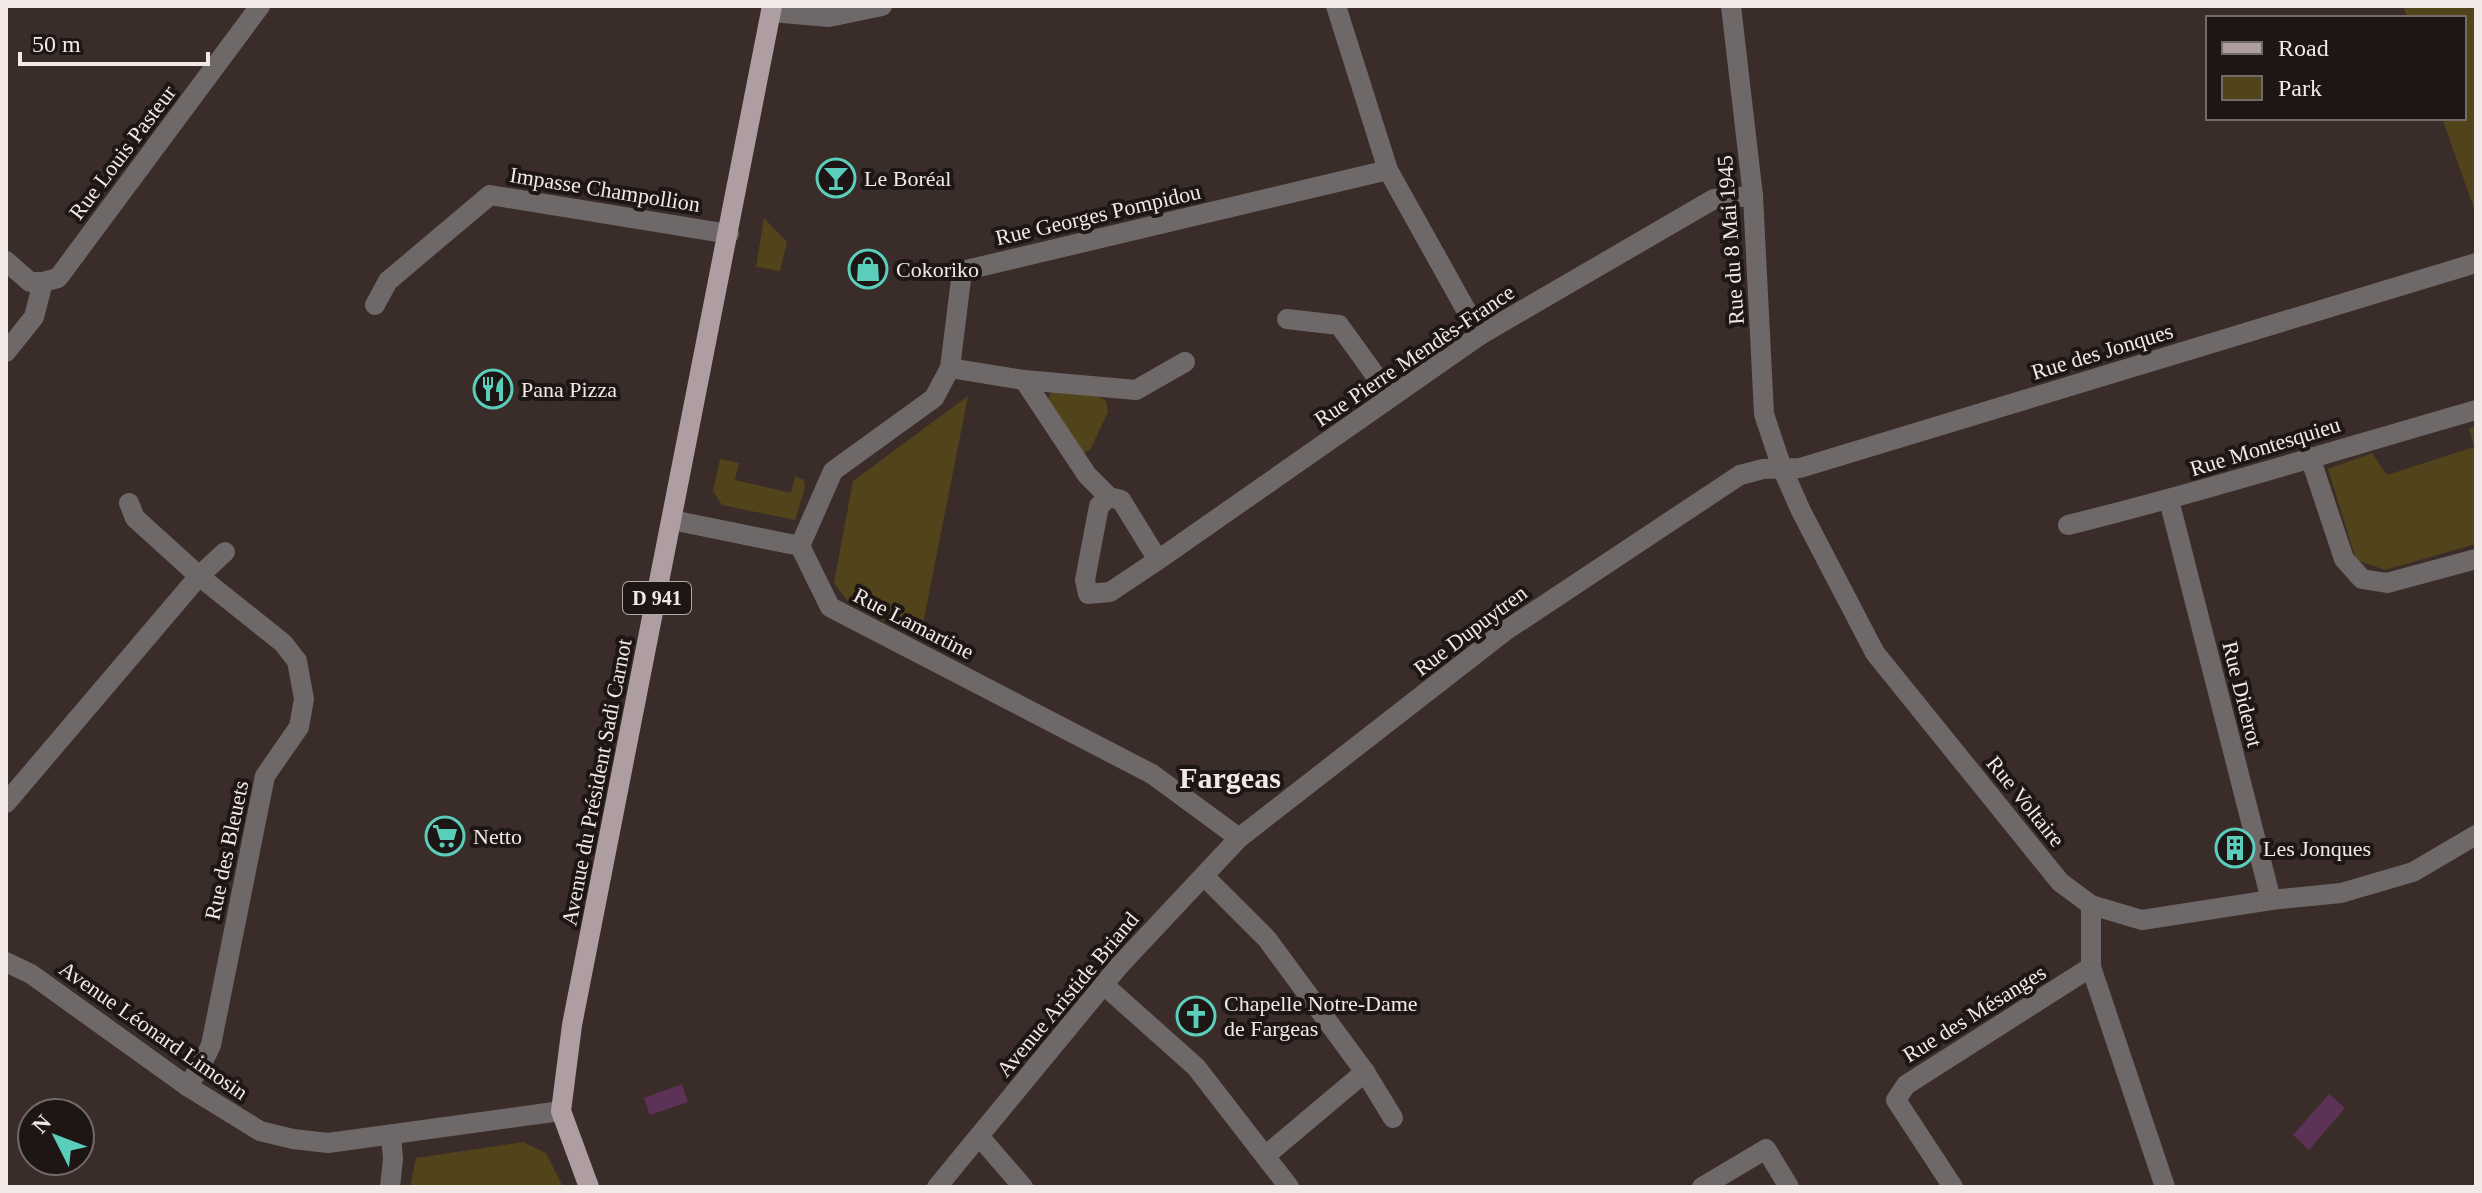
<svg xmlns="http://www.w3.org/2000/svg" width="2482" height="1193" font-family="Georgia,serif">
  <rect width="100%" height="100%" fill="#3a2c29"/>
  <g fill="#51431a">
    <path d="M 2403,6 L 2476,6 L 2476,214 L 2442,118 L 2464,118 L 2464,18 L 2407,18 Z"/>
    <path d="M 764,218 L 787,242 L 780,271 L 756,267 Z"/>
    <path d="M 1053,389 L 1096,395 L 1106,401 L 1108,412 L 1090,450 L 1083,453 L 1049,403 L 1048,398 Z"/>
    <path d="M 968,396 L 920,639 L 851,605 L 834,583 L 853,481 Z"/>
    <path d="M 2476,426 L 2476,544 L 2385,570 L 2356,560 L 2328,469 L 2372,453 L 2387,475 L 2474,447 L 2469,428 Z"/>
    <path d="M 720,459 L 739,463 L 735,480 L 791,493 L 795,476 L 804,480 L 805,488 L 795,520 L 722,505 L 713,491 Z"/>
    <path d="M 523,1142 L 546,1153 L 563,1187 L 410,1187 L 416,1158 Z"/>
  </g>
  <g fill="#5c3256">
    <path d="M 682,1084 L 688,1102 L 650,1115 L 644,1098 Z"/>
    <path d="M 2329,1094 L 2345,1108 L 2309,1150 L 2293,1135 Z"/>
  </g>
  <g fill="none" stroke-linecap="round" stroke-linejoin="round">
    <g stroke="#6f6869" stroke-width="20">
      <path d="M 1336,6 L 1388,170 L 1480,335"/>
      <path d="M 1731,6 L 1753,196 L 1764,414 L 1782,468 L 1801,511 L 1875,653 L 2060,882 L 2091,905 L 2142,920 L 2271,900 L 2341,893 L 2413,872 L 2476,835"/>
      <path d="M 771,12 L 829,17 L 882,6"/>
      <path d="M 6,261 L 30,282 L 43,282 L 58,278 L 260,6"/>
      <path d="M 375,305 L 388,281 L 490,195 L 729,234"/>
      <path d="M 1287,319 L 1339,325 L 1391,397"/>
      <path d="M 6,352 L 34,317 L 43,282"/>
      <path d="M 950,368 L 1024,380 L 1087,475 L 1109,497"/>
      <path d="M 1024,380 L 1136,390 L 1185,362"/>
      <path d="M 2310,457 L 2344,559 L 2362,579 L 2387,583 L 2476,559"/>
      <path d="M 2169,500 L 2271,900"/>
      <path d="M 129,503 L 135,518 L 199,576 L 225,552"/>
      <path d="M 672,520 L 800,546 L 830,607 L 1152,774 L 1239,838"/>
      <path d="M 2068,525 C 2205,491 2340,449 2476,410"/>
      <path d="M 800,546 L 833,471 L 934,398 L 950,368 L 962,271 L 1388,170"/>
      <path d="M 1158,560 L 1121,500 L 1109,497 L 1099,506 L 1085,580 L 1088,594 L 1110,592 L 1158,560 L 1480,335 L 1714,199 L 1753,196"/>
      <path d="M 6,803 L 199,576 L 283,643 L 297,661 L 304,699 L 299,727 L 265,776 L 211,1045 L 200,1068 L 187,1086"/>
      <path d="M 1204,876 L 1267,939 L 1365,1072 L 1393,1118"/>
      <path d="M 2091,905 L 2091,967 L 2165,1187"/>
      <path d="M 6,962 L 31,974 L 187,1086 L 260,1131 L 293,1139 L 328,1143 L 561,1111"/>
      <path d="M 1104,985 L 1196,1067 L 1289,1187"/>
      <path d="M 979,1136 L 1023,1187"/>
      <path d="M 1265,1156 L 1365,1072"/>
      <path d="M 390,1187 L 393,1159 L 391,1135"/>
      <path d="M 937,1187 L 1119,966 L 1239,838 L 1505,631 L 1740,475 L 1763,469 L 1800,468 L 2476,263"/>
      <path d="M 1702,1187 L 1766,1149 L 1789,1187"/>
      <path d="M 1953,1187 L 1896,1100 L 1906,1085 L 2091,967"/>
    </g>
    <path stroke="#ae9ea2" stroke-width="20" d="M 589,1187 L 561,1111 L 572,1025 L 772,6"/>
  </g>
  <defs>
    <g id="bar-ring" transform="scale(2)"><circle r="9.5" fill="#1d1615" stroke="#5bcebb" stroke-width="1.5"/><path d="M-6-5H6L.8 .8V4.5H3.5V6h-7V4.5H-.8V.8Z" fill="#5bcebb"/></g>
    <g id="shop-ring" transform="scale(2)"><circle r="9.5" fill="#1d1615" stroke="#5bcebb" stroke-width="1.5"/><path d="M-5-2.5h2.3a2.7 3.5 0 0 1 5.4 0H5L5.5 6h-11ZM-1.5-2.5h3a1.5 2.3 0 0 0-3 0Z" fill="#5bcebb"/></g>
    <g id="restaurant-ring" transform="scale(2)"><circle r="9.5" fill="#1d1615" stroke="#5bcebb" stroke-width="1.5"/><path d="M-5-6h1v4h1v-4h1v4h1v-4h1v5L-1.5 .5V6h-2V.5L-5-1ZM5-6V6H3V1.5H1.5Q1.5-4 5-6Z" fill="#5bcebb"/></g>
    <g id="supermarket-ring" transform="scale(2)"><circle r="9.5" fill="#1d1615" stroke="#5bcebb" stroke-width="1.5"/><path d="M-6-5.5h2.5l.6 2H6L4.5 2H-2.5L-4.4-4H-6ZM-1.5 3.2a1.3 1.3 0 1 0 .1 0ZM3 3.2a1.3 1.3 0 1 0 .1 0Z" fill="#5bcebb"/></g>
    <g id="building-ring" transform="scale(2)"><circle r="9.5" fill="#1d1615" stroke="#5bcebb" stroke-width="1.5"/><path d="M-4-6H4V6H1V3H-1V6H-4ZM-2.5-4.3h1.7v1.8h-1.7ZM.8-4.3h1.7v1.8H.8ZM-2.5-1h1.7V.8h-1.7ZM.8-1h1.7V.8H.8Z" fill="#5bcebb"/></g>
    <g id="church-ring" transform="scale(2)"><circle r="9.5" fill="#1d1615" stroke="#5bcebb" stroke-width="1.5"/><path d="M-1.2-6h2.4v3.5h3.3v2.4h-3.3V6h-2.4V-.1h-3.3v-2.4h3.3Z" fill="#5bcebb"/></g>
  </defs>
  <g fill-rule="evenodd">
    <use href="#bar-ring" x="836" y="178"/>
    <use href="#shop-ring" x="868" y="269"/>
    <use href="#restaurant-ring" x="493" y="389"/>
    <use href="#supermarket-ring" x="445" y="836"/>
    <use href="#building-ring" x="2235" y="848"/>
    <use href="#church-ring" x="1196" y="1016"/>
  </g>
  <g text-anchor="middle" stroke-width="8" stroke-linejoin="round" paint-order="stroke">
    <rect fill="#1d1615" stroke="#b2a9a7" stroke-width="2" x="623" y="582" width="68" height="32" rx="6"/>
    <g font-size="20" font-weight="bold" fill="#f2e8e6">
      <text x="657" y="605">D 941</text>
    </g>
    <g font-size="22" fill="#f2e8e6" stroke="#1d1615">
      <text transform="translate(122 152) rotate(-53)" y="8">Rue Louis Pasteur</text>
      <text transform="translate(605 189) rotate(9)" y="8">Impasse Champollion</text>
      <text transform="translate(1098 214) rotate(-13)" y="8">Rue Georges Pompidou</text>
      <text transform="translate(1730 240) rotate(-94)" y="8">Rue du 8 Mai 1945</text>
      <text transform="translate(2102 351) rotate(-17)" y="8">Rue des Jonques</text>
      <text transform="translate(1414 355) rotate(-34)" y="8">Rue Pierre Mendès-France</text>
      <text transform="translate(2265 446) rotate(-17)" y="8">Rue Montesquieu</text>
      <text transform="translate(914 623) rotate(27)" y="8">Rue Lamartine</text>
      <text transform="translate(1470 630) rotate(-37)" y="8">Rue Dupuytren</text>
      <text transform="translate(2243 694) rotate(76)" y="8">Rue Diderot</text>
      <text transform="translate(596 782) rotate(-79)" y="8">Avenue du Président Sadi Carnot</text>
      <text transform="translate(2026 801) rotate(51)" y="8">Rue Voltaire</text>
      <text transform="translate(226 850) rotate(-78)" y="8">Rue des Bleuets</text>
      <text transform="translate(1067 994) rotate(-50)" y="8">Avenue Aristide Briand</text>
      <text transform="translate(1974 1013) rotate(-32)" y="8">Rue des Mésanges</text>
      <text transform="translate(154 1030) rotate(35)" y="8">Avenue Léonard Limosin</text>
    </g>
    <g font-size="22" fill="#f2e8e6" stroke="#1d1615" text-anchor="start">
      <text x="864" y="186">Le Boréal</text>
      <text x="896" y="277">Cokoriko</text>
      <text x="521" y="397">Pana Pizza</text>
      <text x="473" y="844">Netto</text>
      <text x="2263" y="856">Les Jonques</text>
      <text x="1224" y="1011">Chapelle Notre-Dame<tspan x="1224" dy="25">de Fargeas</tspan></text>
    </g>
    <g font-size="30" font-weight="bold" fill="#f2e8e6" stroke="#1d1615">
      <text x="1230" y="788">Fargeas</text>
    </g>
  </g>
  <rect width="2482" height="1193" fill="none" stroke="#f2e8e6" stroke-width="16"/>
  <rect x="2206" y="16" width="260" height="104" fill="#1d1615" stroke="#726a69" stroke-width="2"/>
  <rect x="2222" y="42" width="40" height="12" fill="#ae9ea2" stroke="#726a69" stroke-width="2"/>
  <text x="2278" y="56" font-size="24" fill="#f2e8e6">Road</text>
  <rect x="2222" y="76" width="40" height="24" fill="#51431a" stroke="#726a69" stroke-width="2"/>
  <text x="2278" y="96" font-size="24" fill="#f2e8e6">Park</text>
  <g transform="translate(56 1137) rotate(312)"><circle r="38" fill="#1d1615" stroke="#726a69" stroke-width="2"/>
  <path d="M0-6L14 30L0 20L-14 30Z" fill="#5bcebb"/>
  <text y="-12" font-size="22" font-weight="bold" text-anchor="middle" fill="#f2e8e6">N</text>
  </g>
  <path d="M20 52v12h188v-12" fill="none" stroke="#f2e8e6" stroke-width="4"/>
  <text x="32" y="52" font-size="24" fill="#f2e8e6" stroke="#1d1615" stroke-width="6" paint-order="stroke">50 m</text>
</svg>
